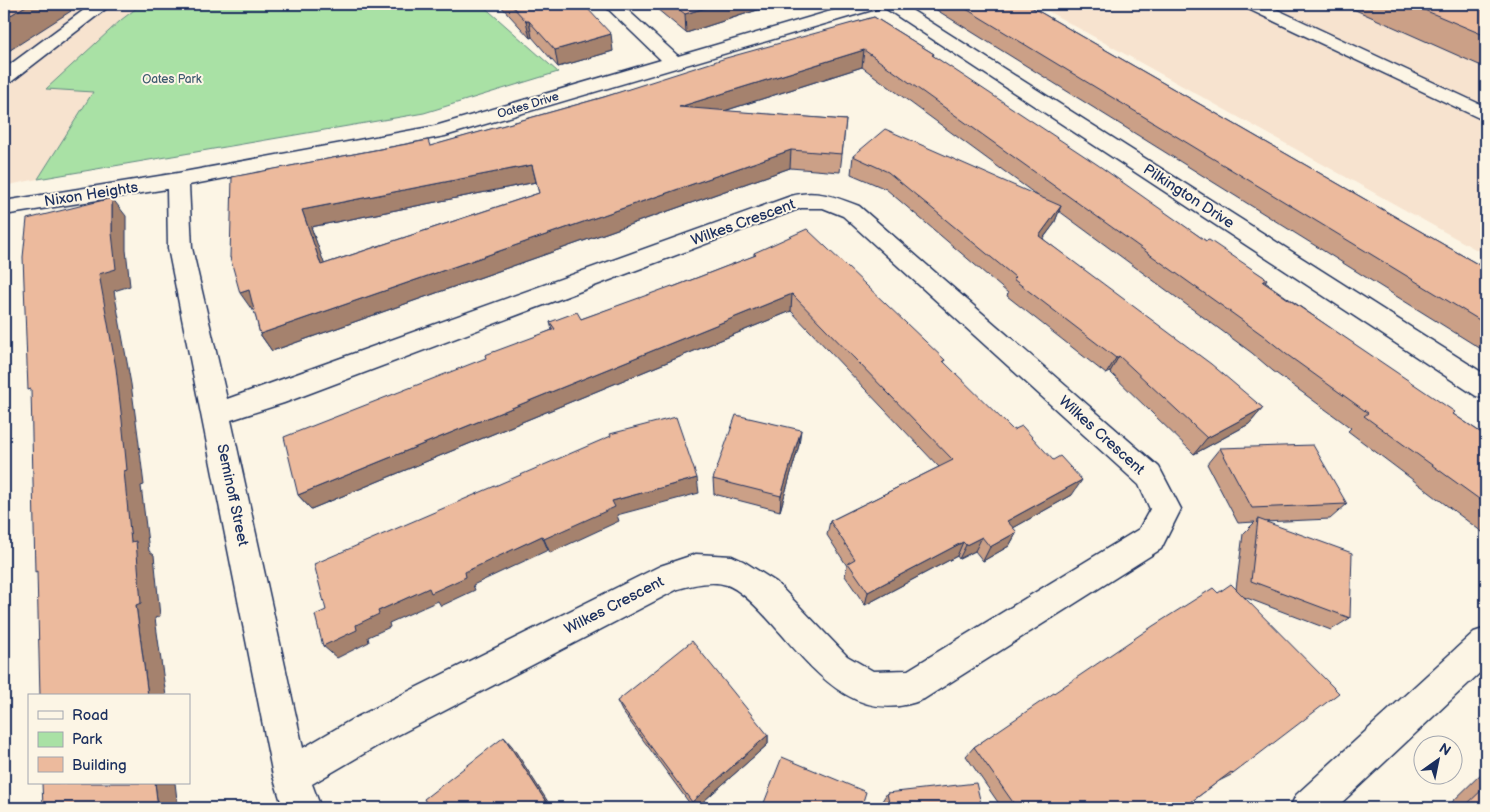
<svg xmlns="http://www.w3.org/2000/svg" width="1490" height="812" font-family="'Balsamiq Sans',sans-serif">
  <rect width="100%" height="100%" fill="#fcf5e5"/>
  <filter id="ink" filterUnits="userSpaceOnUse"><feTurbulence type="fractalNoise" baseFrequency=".02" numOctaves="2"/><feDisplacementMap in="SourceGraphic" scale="10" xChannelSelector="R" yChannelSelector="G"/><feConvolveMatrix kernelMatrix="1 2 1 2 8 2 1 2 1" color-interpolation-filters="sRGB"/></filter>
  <g filter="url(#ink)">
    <g fill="#f7e3cf">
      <path d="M 4,4 L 142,4 L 121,20 L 47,89 L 94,91 L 38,179 L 4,186 Z"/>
      <path d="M 1035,4 L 1486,4 L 1486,255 Z"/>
    </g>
    <path fill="#a9e1a5" stroke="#628882" d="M 142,4 L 481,4 L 558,72 L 424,113 L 38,179 L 93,92 L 46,89 L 121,20 Z"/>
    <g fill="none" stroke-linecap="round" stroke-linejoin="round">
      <g stroke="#1b2f5e" stroke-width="3">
        <g id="minor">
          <path d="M 92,4 L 112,4 L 11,82 L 4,84 L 4,69 Z"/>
          <path d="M 603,4 L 621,4 L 678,56 L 855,4 L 882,4 L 879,8 L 445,136 L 189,185 L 192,248 L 227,399 L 791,196 C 816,189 836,197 859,206 L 1159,467 L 1181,509 L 1161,549 L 924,699 C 853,729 810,665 768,619 C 758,608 741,590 727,585 C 713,580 691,585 678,589 L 377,746 L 312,784 L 321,808 L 283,808 L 273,776 L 168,248 L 167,189 L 4,215 L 4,201 L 178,173 L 435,126 L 661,60 ZM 801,208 L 823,208 L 843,216 L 1139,485 L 1150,509 L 1139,529 L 908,670 L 873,671 L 847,656 L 776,582 L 743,561 L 732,556 L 696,554 L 660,566 L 351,720 L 303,748 L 231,420 L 284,403 Z"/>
          <path d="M 882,4 L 902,4 L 1486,375 L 1486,399 L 1476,396 L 885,8 Z"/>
          <path d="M 1243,4 L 1265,4 L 1486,107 L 1486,120 L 1479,118 L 1246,8 Z"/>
          <path d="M 1486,628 L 1486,667 L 1336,808 L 1290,808 L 1296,795 L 1474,632 Z"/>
        </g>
      </g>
      <use href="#minor" fill="#fcf5e5" fill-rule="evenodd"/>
    </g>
    <g fill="#cba087" stroke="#1b2f5e" fill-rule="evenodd">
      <path d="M 499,4 L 580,4 L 613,51 L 558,67 L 532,37 L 530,38 Z"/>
      <path d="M 651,4 L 776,4 L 686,33 Z"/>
      <path d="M 927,4 L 1026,4 L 1486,269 L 1486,352 Z"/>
      <path d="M 1342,4 L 1486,4 L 1486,68 Z"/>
      <path d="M 874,17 L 934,54 L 933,56 L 1206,241 L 1267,279 L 1265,282 L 1453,414 L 1486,436 L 1486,535 L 1348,431 L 1351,428 L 1273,371 L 1252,353 L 1059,211 L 1054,224 L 1043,239 L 1263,408 L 1249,424 L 1194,454 L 1110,372 L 1106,374 L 1007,296 L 1008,293 L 886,189 L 851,174 L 853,156 L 1038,196 L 862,67 L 724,111 L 846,120 L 840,172 L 790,168 L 272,351 L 260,334 L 254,309 L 252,310 L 230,257 L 431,146 L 604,97 ZM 536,182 L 539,193 L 324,264 L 311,227 Z"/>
      <path d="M 754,253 L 945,360 L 944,362 L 1072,495 L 1013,528 L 1017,532 L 1009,546 L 983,561 L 975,551 L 959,559 L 957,556 L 865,605 L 845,576 L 847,566 L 827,535 L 830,521 L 939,467 L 791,311 L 311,509 L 298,495 L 486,358 L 552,330 L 550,322 L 581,319 L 673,287 L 754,256 Z"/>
      <path d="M 799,445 L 780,511 L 714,494 L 713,479 Z"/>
      <path d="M 1220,448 L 1347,504 L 1330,519 L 1263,522 L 1350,618 L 1331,630 L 1244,597 L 1233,774 L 1219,781 L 1183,808 L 1002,808 L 966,756 L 974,747 L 1218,593 L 1236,589 L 1243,534 L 1255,522 L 1238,523 L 1207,464 Z"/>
      <path d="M 617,701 L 768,735 L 768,744 L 696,808 L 693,808 L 622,711 Z"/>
      <path d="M 1486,769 L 1486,808 L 1446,808 Z"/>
      <path d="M 887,793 L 982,808 L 884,808 L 882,801 Z"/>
    </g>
    <g fill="#a5826e" stroke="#1b2f5e">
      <path d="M 29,4 L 66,4 L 71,11 L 4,54 L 4,19 Z"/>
      <path d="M 718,4 L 776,4 L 686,33 L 685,14 Z"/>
      <path d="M 526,21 L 529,21 L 532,37 L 530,38 Z"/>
      <path d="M 611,34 L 613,51 L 558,67 L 555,50 Z"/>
      <path d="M 864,50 L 862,67 L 680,125 L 679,107 Z"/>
      <path d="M 791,150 L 790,168 L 272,351 L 260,334 Z"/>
      <path d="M 532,165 L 536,182 L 311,227 L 331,282 L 321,265 L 302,210 Z"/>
      <path d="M 112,198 L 126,216 L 126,250 L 130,286 L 114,291 L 131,384 L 138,436 L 144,485 L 141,486 L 149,551 L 154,555 L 160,616 L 155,618 L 166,696 L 148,696 L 136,605 L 131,542 L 99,274 L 112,233 Z"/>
      <path d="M 1061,206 L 1054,224 L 1032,253 L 1039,236 Z"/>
      <path d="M 249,290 L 260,307 L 252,310 L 240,293 Z"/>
      <path d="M 792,294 L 791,311 L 311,509 L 298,495 Z"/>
      <path d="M 1119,356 L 1110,372 L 1106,374 L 1116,358 Z"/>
      <path d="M 1263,408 L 1249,424 L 1194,454 L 1207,438 Z"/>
      <path d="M 801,430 L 799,445 L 780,511 L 781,496 Z"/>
      <path d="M 697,478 L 699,493 L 617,515 L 619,521 L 550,553 L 544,539 L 612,501 Z"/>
      <path d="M 1082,480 L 1072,495 L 999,536 L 1007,521 Z"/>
      <path d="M 1017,532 L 1009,546 L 983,561 L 990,547 Z"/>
      <path d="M 542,536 L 548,550 L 473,585 L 475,590 L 441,606 L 438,601 L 389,623 L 390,627 L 368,637 L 369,642 L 337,658 L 323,646 L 378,611 Z"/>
      <path d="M 982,537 L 975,551 L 959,559 L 966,545 Z"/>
      <path d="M 963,542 L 957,556 L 865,605 L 868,592 Z"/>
      <path d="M 768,735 L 768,744 L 696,808 L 694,808 L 692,802 Z"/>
      <path d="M 504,737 L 512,746 L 552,808 L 550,808 Z"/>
      <path d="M 155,783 L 175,783 L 178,808 L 158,808 Z"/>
    </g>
    <g fill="#ecba9d" stroke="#1b2f5e" fill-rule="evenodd">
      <path d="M 4,4 L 29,4 L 4,19 Z"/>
      <path d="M 510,4 L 580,4 L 584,9 L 587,8 L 611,34 L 555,50 L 529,21 L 526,21 Z"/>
      <path d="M 672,4 L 718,4 L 685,14 Z"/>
      <path d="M 958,4 L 1026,4 L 1486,269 L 1486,324 Z"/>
      <path d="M 1410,4 L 1486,4 L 1486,36 Z"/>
      <path d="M 874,17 L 934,54 L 932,55 L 1098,165 L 1206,241 L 1209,240 L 1267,279 L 1263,282 L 1455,412 L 1453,414 L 1486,436 L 1486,504 L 1364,416 L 1368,413 L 1286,354 L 1264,336 L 864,50 L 679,107 L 846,120 L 842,154 L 791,150 L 260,334 L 249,290 L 240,293 L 230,257 L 232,177 L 428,140 L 430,146 L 604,97 L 726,58 ZM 532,165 L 539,193 L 321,265 L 302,210 Z"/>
      <path d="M 885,129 L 1061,206 L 1039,236 L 1211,364 L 1263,408 L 1207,438 L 1119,356 L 1116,358 L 1013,279 L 1015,277 L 888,172 L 853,156 Z"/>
      <path d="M 112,198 L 112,233 L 116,269 L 99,274 L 116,368 L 122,420 L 127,470 L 124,471 L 131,542 L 136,541 L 141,603 L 136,605 L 148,696 L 40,696 L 37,571 L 35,572 L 31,389 L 28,390 L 23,257 L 27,219 Z"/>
      <path d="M 807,229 L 945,360 L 943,361 L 1013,430 L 1022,426 L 1053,460 L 1060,456 L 1082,480 L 1007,521 L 1017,532 L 990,547 L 982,537 L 966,545 L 963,542 L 868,592 L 848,563 L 855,559 L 830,521 L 953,460 L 792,294 L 298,495 L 284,437 L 486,358 L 485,355 L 555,329 L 550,322 L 577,312 L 581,319 L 672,286 L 673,287 L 756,255 L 754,253 Z"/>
      <path d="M 736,415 L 801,430 L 781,496 L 713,479 Z"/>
      <path d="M 676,417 L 697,478 L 612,501 L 615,507 L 544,539 L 542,536 L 465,572 L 466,577 L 431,593 L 429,588 L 378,611 L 379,614 L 356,625 L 357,630 L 323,646 L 315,615 L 326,610 L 314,564 L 611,436 L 610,434 Z"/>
      <path d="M 1313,445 L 1347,504 L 1252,508 L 1220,448 Z"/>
      <path d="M 1258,519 L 1352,553 L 1350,618 L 1251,581 Z"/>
      <path d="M 1231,584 L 1339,693 L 1233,774 L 1231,772 L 1183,808 L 1017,808 L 974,747 L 1153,626 L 1213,588 L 1218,593 Z"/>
      <path d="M 692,641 L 768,735 L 692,802 L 617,701 Z"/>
      <path d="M 504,737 L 550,808 L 429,808 L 424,799 Z"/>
      <path d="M 782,757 L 866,792 L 861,808 L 762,808 Z"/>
      <path d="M 42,783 L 155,783 L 158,808 L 43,808 Z"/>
      <path d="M 976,783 L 982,808 L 890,808 L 887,793 Z"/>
      <path d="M 1486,786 L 1486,808 L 1463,808 Z"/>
    </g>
  </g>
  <g text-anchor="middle" stroke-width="4" stroke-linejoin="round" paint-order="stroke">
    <g font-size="12" fill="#3e5c70" stroke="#fcf5e5">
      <text x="172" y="83">Oates Park</text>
    </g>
    <g font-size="12" fill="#1b2f5e" stroke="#fcf5e5">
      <text transform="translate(528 105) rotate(-17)" y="4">Oates Drive</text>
    </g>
    <g font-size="15" fill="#1b2f5e" stroke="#fcf5e5">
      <text transform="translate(91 194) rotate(-9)" y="5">Nixon Heights</text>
      <text transform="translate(1189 196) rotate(33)" y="5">Pilkington Drive</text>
      <text transform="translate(743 222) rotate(-20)" y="5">Wilkes Crescent</text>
      <text transform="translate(1102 435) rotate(42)" y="5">Wilkes Crescent</text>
      <text transform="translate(233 495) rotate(78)" y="5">Seminoff Street</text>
      <text transform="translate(614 605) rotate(-27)" y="5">Wilkes Crescent</text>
    </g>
  </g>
  <rect width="1490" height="812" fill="none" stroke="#fcf5e5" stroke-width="20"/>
  <rect x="10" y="10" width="1470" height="792" fill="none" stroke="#1b2f5e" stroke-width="2" filter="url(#ink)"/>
  <rect x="28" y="694" width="162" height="90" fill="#fcf5e5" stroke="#a2a6af"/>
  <rect x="38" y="711" width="25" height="8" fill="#fcf5e5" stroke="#a2a6af"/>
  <text x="72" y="720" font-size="15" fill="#1b2f5e">Road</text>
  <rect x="38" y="732" width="25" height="15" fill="#a9e1a5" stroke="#a2a6af"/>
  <text x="72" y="744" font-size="15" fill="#1b2f5e">Park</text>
  <rect x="38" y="757" width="25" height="15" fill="#ecba9d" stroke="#a2a6af"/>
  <text x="72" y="770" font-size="15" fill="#1b2f5e">Building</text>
  <g transform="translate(1438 760) rotate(33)"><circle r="24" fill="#fcf5e5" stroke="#a2a6af"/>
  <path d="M0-4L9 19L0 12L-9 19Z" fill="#1b2f5e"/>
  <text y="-8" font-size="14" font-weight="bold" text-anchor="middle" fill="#1b2f5e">N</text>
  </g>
</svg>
